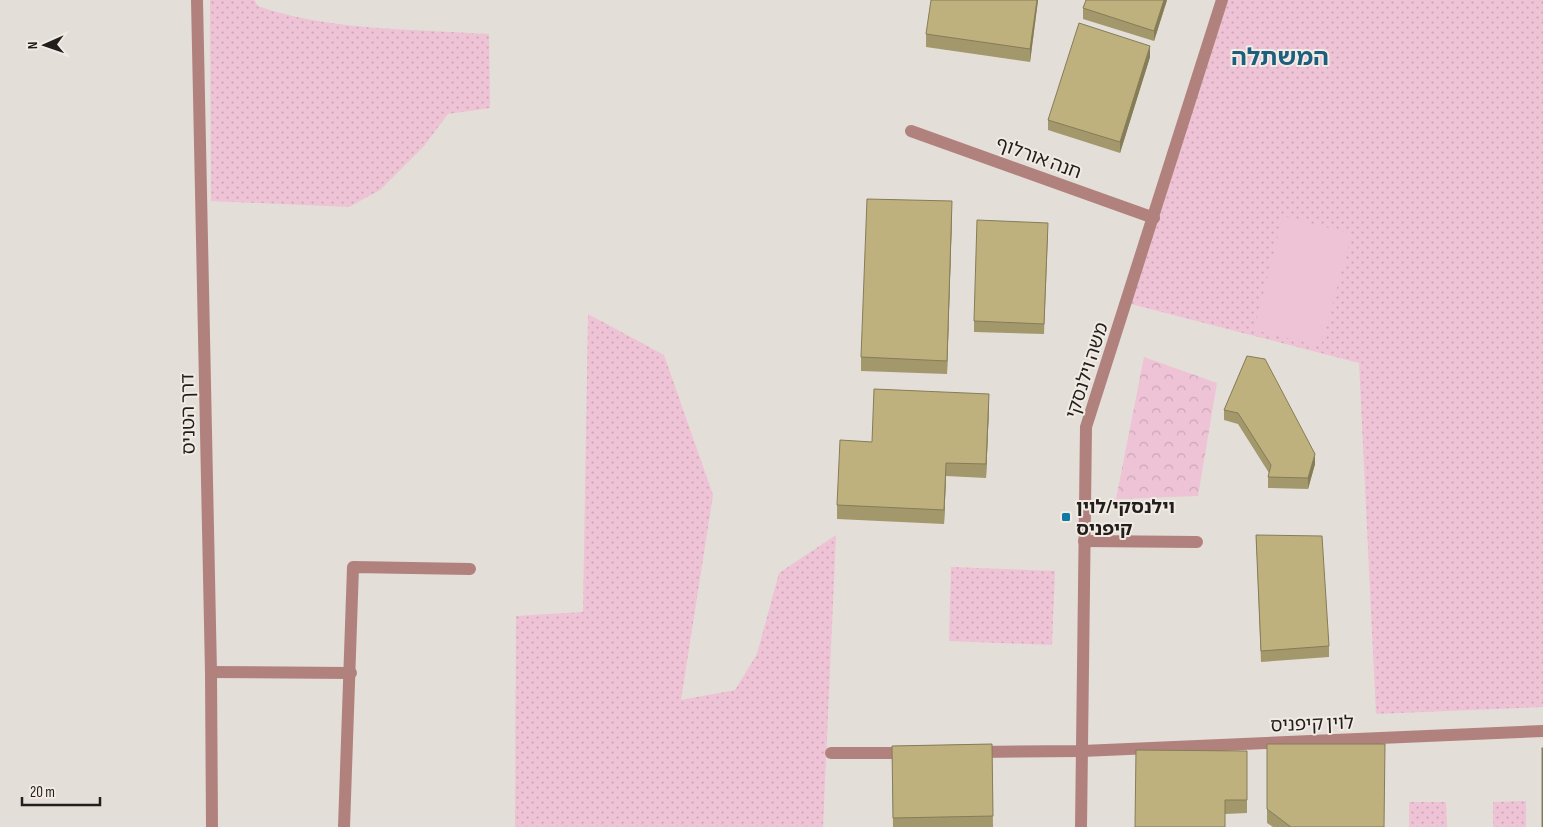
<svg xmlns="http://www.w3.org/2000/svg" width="1543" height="827" font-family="'Sofia Sans Condensed','Noto Sans Hebrew',sans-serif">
  <defs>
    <pattern id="grass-dots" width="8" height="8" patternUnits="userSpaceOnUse" patternTransform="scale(1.25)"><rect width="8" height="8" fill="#eec3d5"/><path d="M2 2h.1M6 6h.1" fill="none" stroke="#cca7b6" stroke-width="1.8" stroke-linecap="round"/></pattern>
    <pattern id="forest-crowns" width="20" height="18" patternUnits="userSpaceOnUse" patternTransform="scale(1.25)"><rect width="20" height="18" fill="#eec3d5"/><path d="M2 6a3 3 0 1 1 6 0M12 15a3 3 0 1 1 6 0" fill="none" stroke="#cca7b6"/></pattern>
  </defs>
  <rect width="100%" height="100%" fill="#e4ded8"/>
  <g fill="url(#grass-dots)">
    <path d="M 210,0 L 254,0 L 258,6 C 329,31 413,29 489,34 L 490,108 L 448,114 L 424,146 L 380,190 L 349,207 L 211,201 Z"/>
    <path d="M 1227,0 L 1543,0 L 1543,707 L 1376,714 L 1359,363 L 1127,303 Z"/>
    <path d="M 588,314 L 664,355 L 713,495 L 681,700 L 735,690 L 757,654 L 779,573 L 836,535 L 823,827 L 515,827 L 516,616 L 583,612 Z"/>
    <path d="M 951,567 L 1055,571 L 1052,645 L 949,641 Z"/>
    <path d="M 1526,801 L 1526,827 L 1493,827 L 1493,802 Z"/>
    <path d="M 1409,802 L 1446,802 L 1447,827 L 1409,827 Z"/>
  </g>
  <path fill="url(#forest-crowns)" d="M 1144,357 L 1217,383 L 1198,496 L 1116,499 Z"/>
  <path fill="#eec3d5" d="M 1283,216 L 1352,234 L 1321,346 L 1254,330 Z"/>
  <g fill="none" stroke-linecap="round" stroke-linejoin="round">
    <g stroke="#b1827d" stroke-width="12">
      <path d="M 1084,541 L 1197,542"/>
      <path d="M 211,672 L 351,673"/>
      <path d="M 344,827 L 353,567 L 470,569"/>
    </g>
    <g stroke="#b1827d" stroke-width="12">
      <path d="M 197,0 L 211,672 L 212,827"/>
      <path d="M 911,131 L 1154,218"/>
      <path d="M 976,752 L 1082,751 L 1543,731"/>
      <path d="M 831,753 L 909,753"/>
      <path d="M 1081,827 L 1086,427 L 1222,0"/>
    </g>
  </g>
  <g fill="#a3986c">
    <path d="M 1038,0 L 1030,62 L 926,47 L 926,34 Z"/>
    <path d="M 1167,0 L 1154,41 L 1083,19 L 1083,8 Z"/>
    <path d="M 1150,57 L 1120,153 L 1048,130 L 1048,120 Z"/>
    <path d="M 952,215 L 947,374 L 861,371 L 861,357 Z"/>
    <path d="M 1048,233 L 1044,334 L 974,332 L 974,321 Z"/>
    <path d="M 1247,356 L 1315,464 L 1308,489 L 1268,488 L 1268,477 L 1269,473 L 1238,424 L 1224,420 L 1224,410 Z"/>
    <path d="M 989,407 L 986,478 L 946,476 L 944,524 L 837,519 L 837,505 L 872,442 Z"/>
    <path d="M 1256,535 L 1329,646 L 1329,657 L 1261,662 Z"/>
    <path d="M 992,744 L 993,827 L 893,827 L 892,746 Z"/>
    <path d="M 1267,744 L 1384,827 L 1273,827 L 1267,823 Z"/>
    <path d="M 1247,751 L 1247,813 L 1225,814 L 1135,827 Z"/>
  </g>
  <g fill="#857c58">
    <path d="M 1037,0 L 1038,0 L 1030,62 L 1030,49 Z"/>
    <path d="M 1164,0 L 1167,0 L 1154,41 L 1154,31 Z"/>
    <path d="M 1150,46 L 1150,57 L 1120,153 L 1120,142 Z"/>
    <path d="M 952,201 L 952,215 L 947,374 L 947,361 Z"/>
    <path d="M 989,394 L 989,407 L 986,478 L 986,464 Z"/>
    <path d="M 1315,454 L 1315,464 L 1308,489 L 1308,478 Z"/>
    <path d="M 946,463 L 946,476 L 944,524 L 944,510 Z"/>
  </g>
  <g fill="#beb17d" stroke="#857c58">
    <path d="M 931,0 L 1037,0 L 1030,49 L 926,34 Z"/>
    <path d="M 1086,0 L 1164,0 L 1154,31 L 1083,8 Z"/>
    <path d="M 1079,23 L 1150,46 L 1120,142 L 1048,120 Z"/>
    <path d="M 867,199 L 952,201 L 947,361 L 861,357 Z"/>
    <path d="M 977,220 L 1048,223 L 1044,324 L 974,321 Z"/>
    <path d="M 1247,356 L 1265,359 L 1315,454 L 1308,478 L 1268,477 L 1271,465 L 1238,413 L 1224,410 Z"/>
    <path d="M 874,389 L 989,394 L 986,464 L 946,463 L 944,510 L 837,505 L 840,440 L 872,442 Z"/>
    <path d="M 1256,535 L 1322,536 L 1329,646 L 1261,651 Z"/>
    <path d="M 992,744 L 993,816 L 893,818 L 892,746 Z"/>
    <path d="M 1267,744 L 1385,744 L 1384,827 L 1291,827 L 1267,809 Z"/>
    <rect x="1542" y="748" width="1" height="79"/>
    <path d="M 1136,750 L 1247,751 L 1247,800 L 1225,800 L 1225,827 L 1135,827 Z"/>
  </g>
  <rect fill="#1179a4" stroke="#f2ebe5" stroke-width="2" x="1061" y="512" width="10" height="10" rx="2.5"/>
  <g text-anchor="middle" stroke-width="4" stroke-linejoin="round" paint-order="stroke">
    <g font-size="19" fill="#211e1c" stroke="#f2ebe5">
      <text transform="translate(1039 157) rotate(20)" y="7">חנה אורלוף</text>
      <text transform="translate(1086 370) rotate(-72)" y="7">משה וילנסקי</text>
      <text transform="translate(187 414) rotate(-91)" y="7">דרך הטניס</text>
      <text transform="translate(1312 723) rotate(-2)" y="7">לוין קיפניס</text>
    </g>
    <g font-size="19" font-weight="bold" fill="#211e1c" stroke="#f2ebe5" text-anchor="start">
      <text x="1076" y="513">וילנסקי/לוין<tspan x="1076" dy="22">קיפניס</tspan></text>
    </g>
    <g font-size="24" font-weight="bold" fill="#1e5e7c" stroke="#f2ebe5">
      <text x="1280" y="65">המשתלה</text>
    </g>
  </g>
  <g transform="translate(45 45) rotate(268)" stroke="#f2ebe5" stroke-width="4" paint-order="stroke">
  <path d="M0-4L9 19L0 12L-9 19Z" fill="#211e1c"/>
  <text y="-8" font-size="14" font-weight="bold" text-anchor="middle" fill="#211e1c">N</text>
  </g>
  <path d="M22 797v8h78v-8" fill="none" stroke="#211e1c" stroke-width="2.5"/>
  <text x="30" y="797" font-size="15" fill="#211e1c" stroke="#f2ebe5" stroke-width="4" paint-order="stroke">20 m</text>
</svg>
